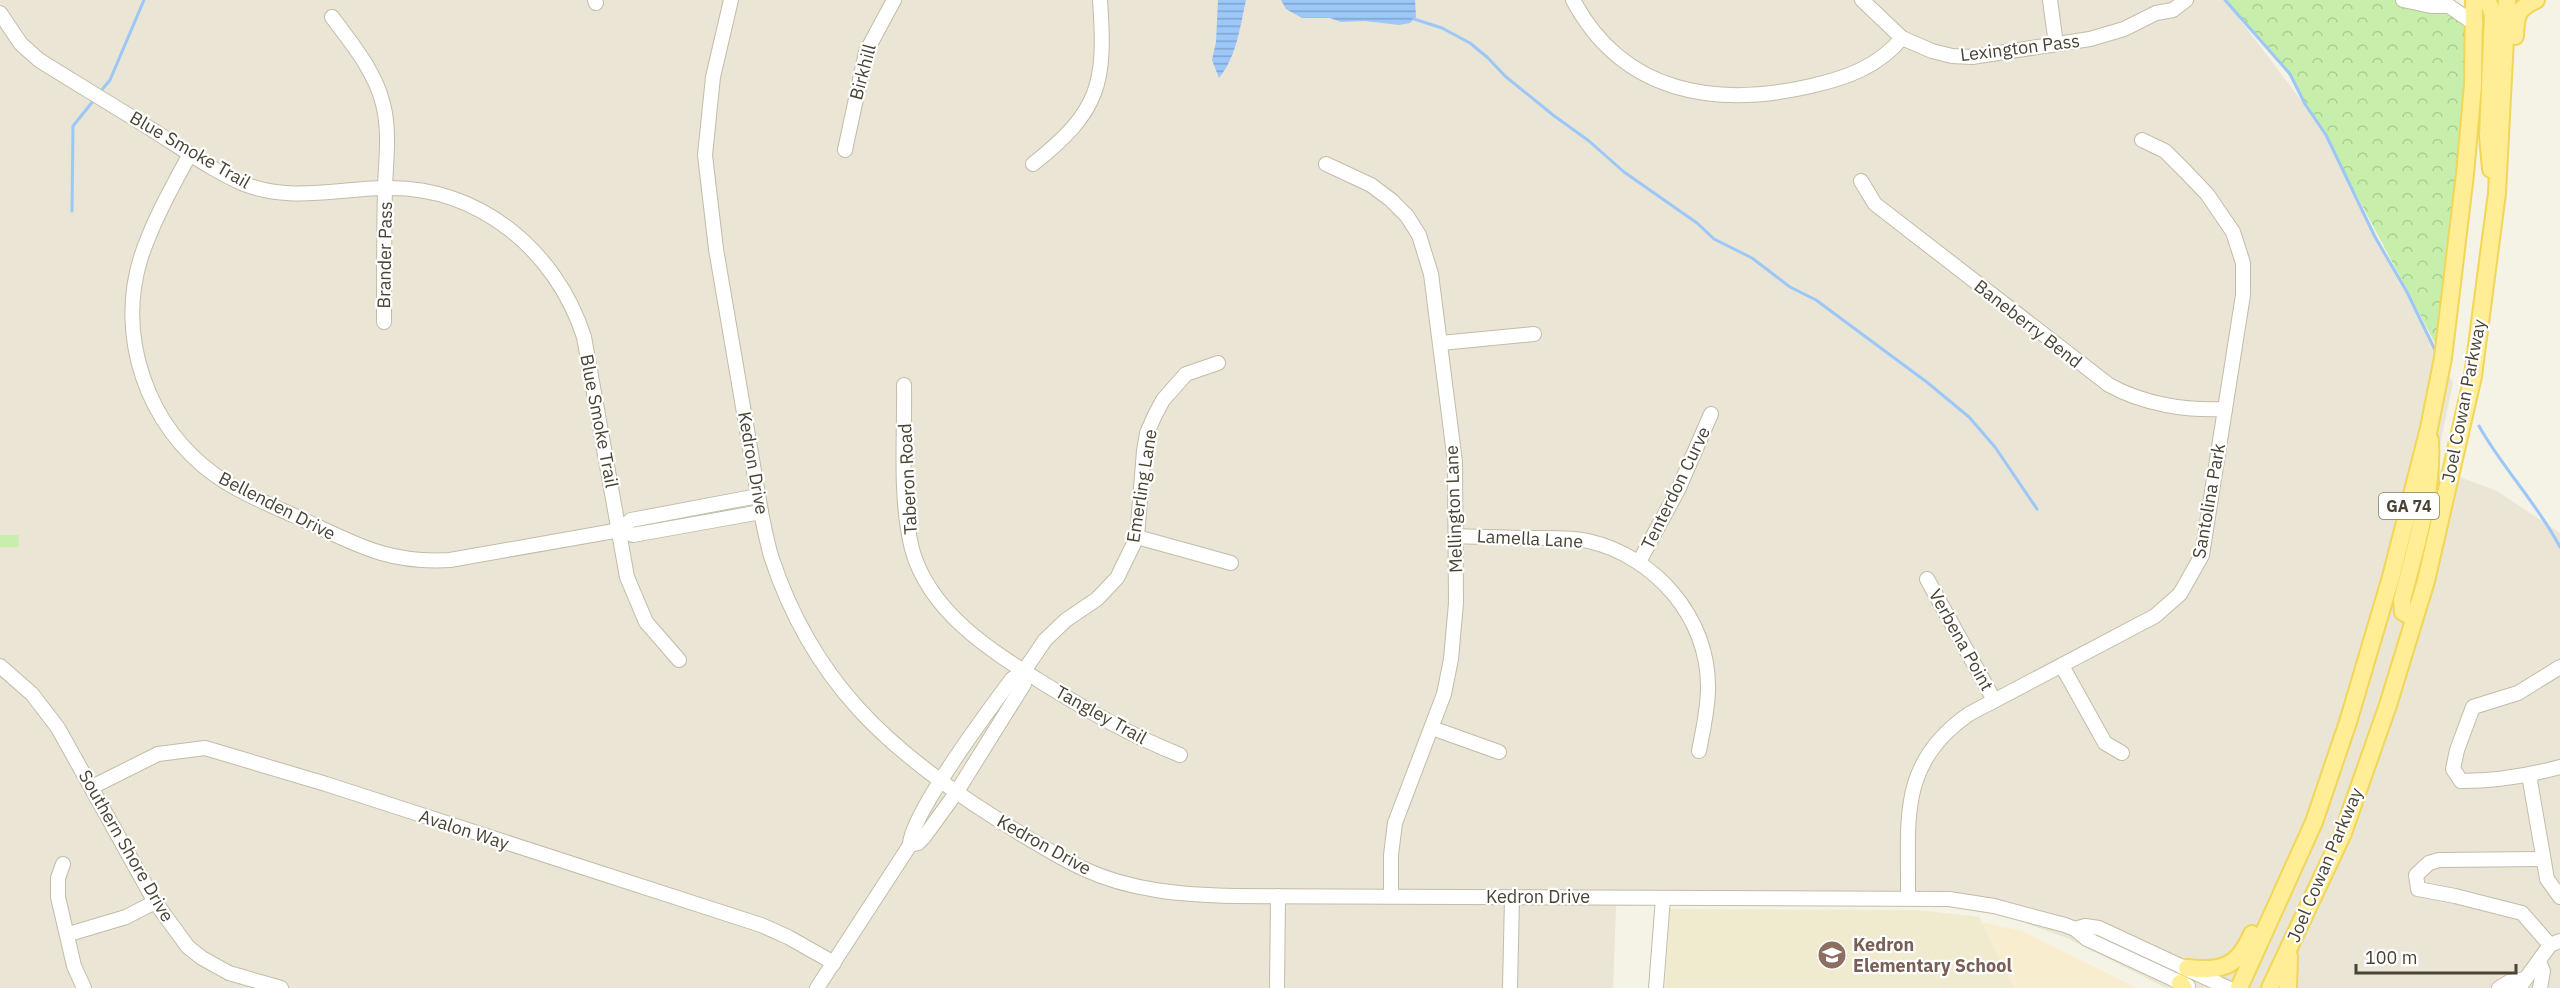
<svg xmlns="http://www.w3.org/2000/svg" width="2560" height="988" font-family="'IBM Plex Sans',sans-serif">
  <defs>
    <pattern id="forest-crowns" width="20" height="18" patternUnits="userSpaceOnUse" patternTransform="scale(1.5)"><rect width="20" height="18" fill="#c7eeaa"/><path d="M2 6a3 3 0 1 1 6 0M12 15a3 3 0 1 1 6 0" fill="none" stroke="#accd93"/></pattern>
    <pattern id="water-rules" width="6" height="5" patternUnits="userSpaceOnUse" patternTransform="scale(1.5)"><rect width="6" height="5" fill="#9cc7f9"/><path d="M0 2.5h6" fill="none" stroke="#81a3ca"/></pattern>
  </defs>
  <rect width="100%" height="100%" fill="#f5f2e6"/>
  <path fill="#eae5d4" d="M 0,0 L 2225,0 L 2319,124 L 2453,383 L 2435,468 L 2497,491 L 2560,533 L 2560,988 L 2166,988 L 2067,938 L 1975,905 L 1892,892 L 1616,906 L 1613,988 L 0,988 Z"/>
  <path fill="#f9edcf" d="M 1982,922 L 2022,931 L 2137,988 L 2014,988 Z"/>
  <path fill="#f0ebce" d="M 1670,909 L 1917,910 L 1979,917 L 2014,988 L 1665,988 Z"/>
  <path fill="url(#forest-crowns)" d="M 2224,0 L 2404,0 L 2475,24 L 2443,358 L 2319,124 L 2285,69 Z"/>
  <path fill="#c7eeaa" d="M 0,535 L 19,535 L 18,547 L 0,547 Z"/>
  <g fill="url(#water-rules)">
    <path d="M 1218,0 L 1246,0 C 1240,27 1237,56 1219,78 L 1212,60 L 1216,42 Z"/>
    <path d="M 1281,0 L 1415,0 L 1416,17 L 1410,23 L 1399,25 L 1365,21 L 1341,22 L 1330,18 L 1302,18 L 1286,9 Z"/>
  </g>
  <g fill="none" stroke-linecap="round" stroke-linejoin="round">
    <g stroke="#9cc7f9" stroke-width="3">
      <path d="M 2225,0 L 2290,74 L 2305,104 L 2326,135 L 2375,237 L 2407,292 L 2436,352"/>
      <path d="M 1414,19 L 1442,28 L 1470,43 L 1488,58 L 1505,76 L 1553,115 L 1589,141 L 1624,172 L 1697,223 L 1714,239 L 1752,258 L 1790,287 L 1816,300 L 1928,383 L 1969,417 L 1995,447 L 2037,509"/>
      <path d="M 100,92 L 110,80 L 144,0"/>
      <path d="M 72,211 L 73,126 L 94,100"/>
      <path d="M 2479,426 C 2503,469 2537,503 2560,547"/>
    </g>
    <g stroke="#c2bca8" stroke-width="16">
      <g id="minor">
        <path d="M 595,0 L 596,3"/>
        <path d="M 731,0 L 713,77 L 705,155 L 716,249 L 761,512 C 764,527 767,542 771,556 C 812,682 889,751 997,819 C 1026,837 1054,855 1084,869 C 1131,891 1184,895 1235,896 L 1949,899 L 1994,906 L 2065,925 L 2075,929 L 2087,939 L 2188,986"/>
        <path d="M 1573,0 C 1623,94 1716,108 1811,86 C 1846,78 1878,67 1902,38"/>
        <path d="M 1862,0 L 1902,38 L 1932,51 L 1952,56 L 1972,57 L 2090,39 L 2124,29 L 2156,13 L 2173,10 L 2186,0"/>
        <path d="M 2050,0 L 2056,44"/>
        <path d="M 2403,0 L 2431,6 L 2449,6 L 2475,24"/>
        <path d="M 0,13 L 21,44 L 39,60 C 77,84 116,107 154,131 C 183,149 213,171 244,184 C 290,202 336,189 384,188 C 478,185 556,250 584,337 L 627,577 L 646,622 L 679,660"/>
        <path d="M 332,17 C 352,44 375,71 383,104 C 390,131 386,160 385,187 C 384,232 384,277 384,322"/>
        <path d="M 845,150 L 866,52 L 894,0"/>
        <path d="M 190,154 C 172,187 153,221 141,257 C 116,337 147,426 215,475 C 239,492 268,504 295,516 C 352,542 385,564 450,560 L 620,530 L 633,535 L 761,512"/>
        <path d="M 1033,164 C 1100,111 1106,84 1100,0"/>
        <path d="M 1326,164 L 1371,185 L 1391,200 L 1407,216 L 1419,235 L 1431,274 L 1455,462 L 1456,603 L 1451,659 L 1444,694 L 1395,823 L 1391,855 L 1391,895"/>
        <path d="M 1861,181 L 1875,204 L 2109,385 C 2143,404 2186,411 2225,409"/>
        <path d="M 1441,343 L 1534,334"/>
        <path d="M 904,385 C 905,438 899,496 912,549 C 929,612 991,651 1043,683 C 1090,712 1128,734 1180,755"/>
        <path d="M 620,530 L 631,520 L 758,496"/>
        <path d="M 1456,536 C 1482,537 1508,538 1533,538 C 1552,538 1570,537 1588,541 C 1655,556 1709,618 1708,688 C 1708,709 1703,730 1699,751"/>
        <path d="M 1137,537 L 1231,563"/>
        <path d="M 1639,562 L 1678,490 L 1711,414"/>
        <path d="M 1927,579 L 1994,700"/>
        <path d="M 0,666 L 32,694 L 58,728 L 155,902 L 188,947 L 202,958 L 229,973 L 281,988"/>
        <path d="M 2062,666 L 2105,743 L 2122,753"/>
        <path d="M 2560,667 L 2518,693 L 2473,707 L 2457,750 L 2453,769 L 2461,781 C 2495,781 2527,776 2560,767"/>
        <path d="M 1432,728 L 1499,752"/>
        <path d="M 2529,775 L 2547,879 L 2560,897"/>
        <path d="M 92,787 L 158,754 L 205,748 L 326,784 L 761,925 L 788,937 L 834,963"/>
        <path d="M 910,845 L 918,843 L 924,837 L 956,793 L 1024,684 L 1024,671"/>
        <path d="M 2543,859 L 2439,860 L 2429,863 L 2416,875 L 2418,889 L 2455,896 L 2522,913 L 2550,945"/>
        <path d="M 63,864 L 58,878 L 58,897 L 74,966 L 84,988"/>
        <path d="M 1908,898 C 1909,821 1897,764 1969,714 L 2155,616 L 2180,594 L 2202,555 L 2243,295 L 2243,263 L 2233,232 L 2207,194 L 2185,171 L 2165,151 L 2142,140"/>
        <path d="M 2075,929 L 2085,926 L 2099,928 L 2228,988"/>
        <path d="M 69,934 L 126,917 L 155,902"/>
        <path d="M 2539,961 L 2543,971 L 2540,988"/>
        <path d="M 817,988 L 910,845 C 909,817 991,707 1012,679 L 1024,671 L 1045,640 L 1066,620 L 1097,599 L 1117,578 L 1137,537 L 1144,451 L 1147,433 L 1155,415 L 1163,400 L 1186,374 L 1218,363"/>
        <path d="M 1277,988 L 1278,896"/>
        <path d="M 1510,988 L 1512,898"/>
        <path d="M 1656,988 L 1663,898"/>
        <path d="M 2499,988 L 2509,982 L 2525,979"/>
        <path d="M 2519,988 L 2550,945 L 2560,941"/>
      </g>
    </g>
    <g stroke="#f2d658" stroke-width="20">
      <g id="major">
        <path d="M 2485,0 L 2490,6 L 2493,15 L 2488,136 L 2491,169"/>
        <path d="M 2515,36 C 2516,16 2516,9 2536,0"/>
        <path d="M 2416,612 L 2408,615 L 2403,612 L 2402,600 C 2415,548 2433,495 2430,440"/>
        <path d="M 2187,968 C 2221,972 2238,967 2252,934"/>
        <path d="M 2180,983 L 2184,988"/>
        <path d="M 2239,988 L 2314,822 L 2348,722 L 2391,577 L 2429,428 L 2443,358 L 2465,174 L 2473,85 L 2474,0"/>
        <path d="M 2270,988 L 2343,833 L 2388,705 L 2426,581 L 2473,376 L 2497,193 L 2507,0"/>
        <path d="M 2288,988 L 2289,956"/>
      </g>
    </g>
    <use href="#minor" stroke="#fff" stroke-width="14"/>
    <use href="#major" stroke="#ffee95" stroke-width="16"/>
  </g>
  <defs>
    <g id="school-disc" transform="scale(1.5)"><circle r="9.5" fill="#8d6e63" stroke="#fff"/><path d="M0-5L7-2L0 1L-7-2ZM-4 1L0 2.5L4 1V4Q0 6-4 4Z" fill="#fff"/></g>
  </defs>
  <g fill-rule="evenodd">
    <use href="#school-disc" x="1832" y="955"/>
  </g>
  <g text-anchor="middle" stroke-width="4.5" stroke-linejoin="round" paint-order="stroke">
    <rect fill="#fff" stroke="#807b71" stroke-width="1.5" x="2379" y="493" width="60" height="26" rx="4.5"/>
    <g font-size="16" font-weight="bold" fill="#494334">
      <text x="2409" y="512">GA 74</text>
    </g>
    <g font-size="18" fill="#494334" stroke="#fff">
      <text transform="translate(2020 48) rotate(-7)" y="6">Lexington Pass</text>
      <text transform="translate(863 72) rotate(-75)" y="6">Birkhill</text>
      <text transform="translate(190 150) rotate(30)" y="6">Blue Smoke Trail</text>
      <text transform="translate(385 255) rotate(-89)" y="6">Brander Pass</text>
      <text transform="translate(2028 324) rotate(38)" y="6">Baneberry Bend</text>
      <text transform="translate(2464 401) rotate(-79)" y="6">Joel Cowan Parkway</text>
      <text transform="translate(599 421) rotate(79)" y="6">Blue Smoke Trail</text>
      <text transform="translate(753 463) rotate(80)" y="6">Kedron Drive</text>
      <text transform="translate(908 479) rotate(-93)" y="6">Taberon Road</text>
      <text transform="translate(1142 486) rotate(-81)" y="6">Emerling Lane</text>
      <text transform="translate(1676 488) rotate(-64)" y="6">Tenterdon Curve</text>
      <text transform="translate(2209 501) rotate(-80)" y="6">Santolina Park</text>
      <text transform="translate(277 506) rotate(27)" y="6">Bellenden Drive</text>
      <text transform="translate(1454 509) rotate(-92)" y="6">Mellington Lane</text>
      <text transform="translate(1530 539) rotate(3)" y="6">Lamella Lane</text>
      <text transform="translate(1961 640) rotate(61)" y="6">Verbena Point</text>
      <text transform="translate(1101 715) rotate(29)" y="6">Tangley Trail</text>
      <text transform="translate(464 830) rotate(18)" y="6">Avalon Way</text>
      <text transform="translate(1044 845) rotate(29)" y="6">Kedron Drive</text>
      <text transform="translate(126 846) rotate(60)" y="6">Southern Shore Drive</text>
      <text transform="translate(2325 865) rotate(-67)" y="6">Joel Cowan Parkway</text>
      <text x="1538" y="903">Kedron Drive</text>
    </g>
    <g font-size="18" font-weight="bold" fill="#785e54" stroke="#fff" text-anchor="start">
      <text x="1853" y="951">Kedron<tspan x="1853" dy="21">Elementary School</tspan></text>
    </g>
  </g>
  <path d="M2356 964v9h160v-9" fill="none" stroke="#494334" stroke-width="3"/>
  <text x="2365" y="964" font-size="18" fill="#494334" stroke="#ffffff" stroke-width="4.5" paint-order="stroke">100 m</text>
</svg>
